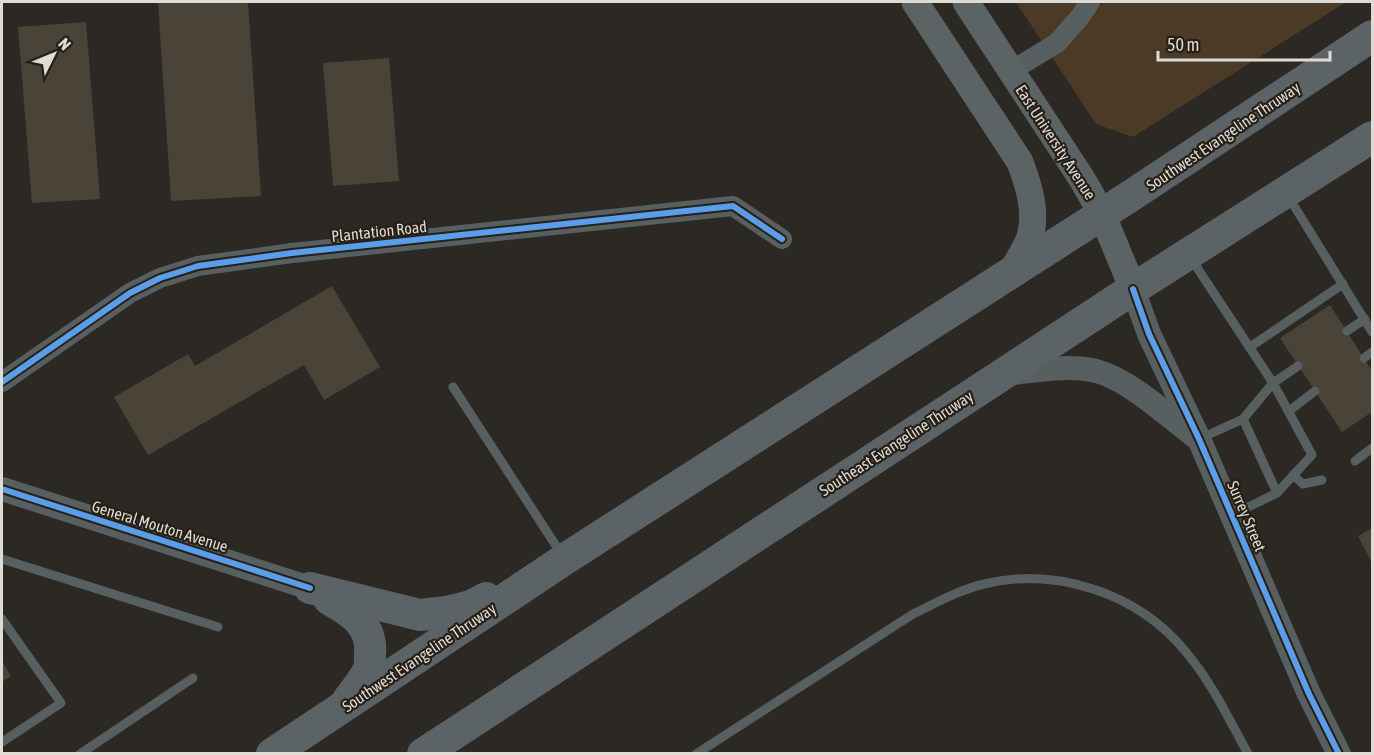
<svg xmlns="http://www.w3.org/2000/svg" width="1374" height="755" font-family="'Asap Condensed',sans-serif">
  <rect width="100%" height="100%" fill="#2c2924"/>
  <path fill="#4b3b26" d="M 1016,2 L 1346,2 L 1133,137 L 1096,124 Z"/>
  <g fill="#4a4338">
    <path d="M 158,2 L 248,2 L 261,196 L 171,201 Z"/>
    <path d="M 86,22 L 100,199 L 32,203 L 18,27 Z"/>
    <path d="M 389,58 L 399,181 L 333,186 L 323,63 Z"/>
    <path d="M 332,286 L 380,367 L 324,400 L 304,365 L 148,455 L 114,397 L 188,354 L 195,366 Z"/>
    <path d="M 1330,305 L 1372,371 L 1372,412 L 1342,432 L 1280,338 Z"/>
    <path d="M 1372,528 L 1372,563 L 1358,536 Z"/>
    <path d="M 2,661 L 11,676 L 2,682 Z"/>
  </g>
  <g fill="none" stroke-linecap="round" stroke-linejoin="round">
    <g stroke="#585f60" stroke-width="9">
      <path d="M 1288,196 L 1372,332"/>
      <path d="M 1190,257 L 1273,383 L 1312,455 L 1277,493 L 1234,514"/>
      <path d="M 1347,331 L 1365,319"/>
      <path d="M 1250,347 L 1343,284"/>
      <path d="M 1364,358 L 1372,352"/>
      <path d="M 453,387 L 562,555"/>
      <path d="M 1289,411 L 1315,391"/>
      <path d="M 1243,419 L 1277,493"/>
      <path d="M 1199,439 L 1243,419 L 1273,383 L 1298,366"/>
      <path d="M 1355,461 L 1372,448"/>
      <path d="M 1293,475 L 1303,484 L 1322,480"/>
      <path d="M 2,559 L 218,627"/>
      <path d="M 2,619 L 61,703 L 2,742"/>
      <path d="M 80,754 L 193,678"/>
      <path d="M 696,754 L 913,614 C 936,603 959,590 984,584 C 1057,566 1139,594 1186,652 C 1212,683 1229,719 1248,754"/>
    </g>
    <g stroke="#585f60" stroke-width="20">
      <path d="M 1011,71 L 1057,43 L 1080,17 L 1090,2"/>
      <path d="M 2,382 L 130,293 L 160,278 L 198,266 L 292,253 L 733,206 L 782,239"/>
    </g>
    <g stroke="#585f60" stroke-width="24">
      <path d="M 1133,289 L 1149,334 L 1199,439 L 1309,694 L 1339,754"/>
      <path d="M 1004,374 C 1032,371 1064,365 1092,370 C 1127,377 1169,417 1197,438"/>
      <path d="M 2,489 L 310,588"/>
    </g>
    <g stroke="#5b6365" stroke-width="27">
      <path d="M 915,2 L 1020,162 C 1029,186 1038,214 1029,240 C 1024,251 1017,262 1011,273"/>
      <path d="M 966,2 L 1082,179 L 1102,214 L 1133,289"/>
    </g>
    <g stroke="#5c6366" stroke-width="32">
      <path d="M 310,588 L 420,615 L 446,612 L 471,606 L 486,598"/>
      <path d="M 329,599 C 352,612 373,625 370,655 C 370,659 370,665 369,669 C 364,680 355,690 348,700"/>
      <path d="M 272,754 L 565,559 L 1129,197 L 1372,36"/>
      <path d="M 423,754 L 1133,289 L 1372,137"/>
    </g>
    <g stroke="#262017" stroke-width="10">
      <g id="cycleway">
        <path d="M 1133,289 L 1149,334 L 1199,439 L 1309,694 L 1339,754"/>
        <path d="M 2,382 L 130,293 L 160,278 L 198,266 L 292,253 L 733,206 L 782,239"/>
        <path d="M 2,489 L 310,588"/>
      </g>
    </g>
    <use href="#cycleway" stroke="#5a9eea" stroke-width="6"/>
  </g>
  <g text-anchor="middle" stroke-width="4.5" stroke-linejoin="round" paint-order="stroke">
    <g font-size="16" fill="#dfdbd5" stroke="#262017">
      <text transform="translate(1223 136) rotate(-34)" y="6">Southwest Evangeline Thruway</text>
      <text transform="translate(1056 142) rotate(57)" y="6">East University Avenue</text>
      <text transform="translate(379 231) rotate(-6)" y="6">Plantation Road</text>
      <text transform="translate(896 443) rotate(-33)" y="6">Southeast Evangeline Thruway</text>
      <text transform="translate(1247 516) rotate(67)" y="6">Surrey Street</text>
      <text transform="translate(160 526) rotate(17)" y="6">General Mouton Avenue</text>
      <text transform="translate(419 657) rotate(-34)" y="6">Southwest Evangeline Thruway</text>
    </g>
  </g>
  <rect width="1374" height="755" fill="none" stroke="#dfdbd5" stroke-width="6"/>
  <g transform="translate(54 54) rotate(47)" stroke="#262017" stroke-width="4.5" paint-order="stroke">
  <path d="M0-4.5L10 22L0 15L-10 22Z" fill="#dfdbd5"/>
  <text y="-9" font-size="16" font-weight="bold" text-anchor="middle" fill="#dfdbd5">N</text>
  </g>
  <path d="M1158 51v9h172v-9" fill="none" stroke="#dfdbd5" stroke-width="3"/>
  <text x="1167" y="51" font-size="18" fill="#dfdbd5" stroke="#262017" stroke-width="4.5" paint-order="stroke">50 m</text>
</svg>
